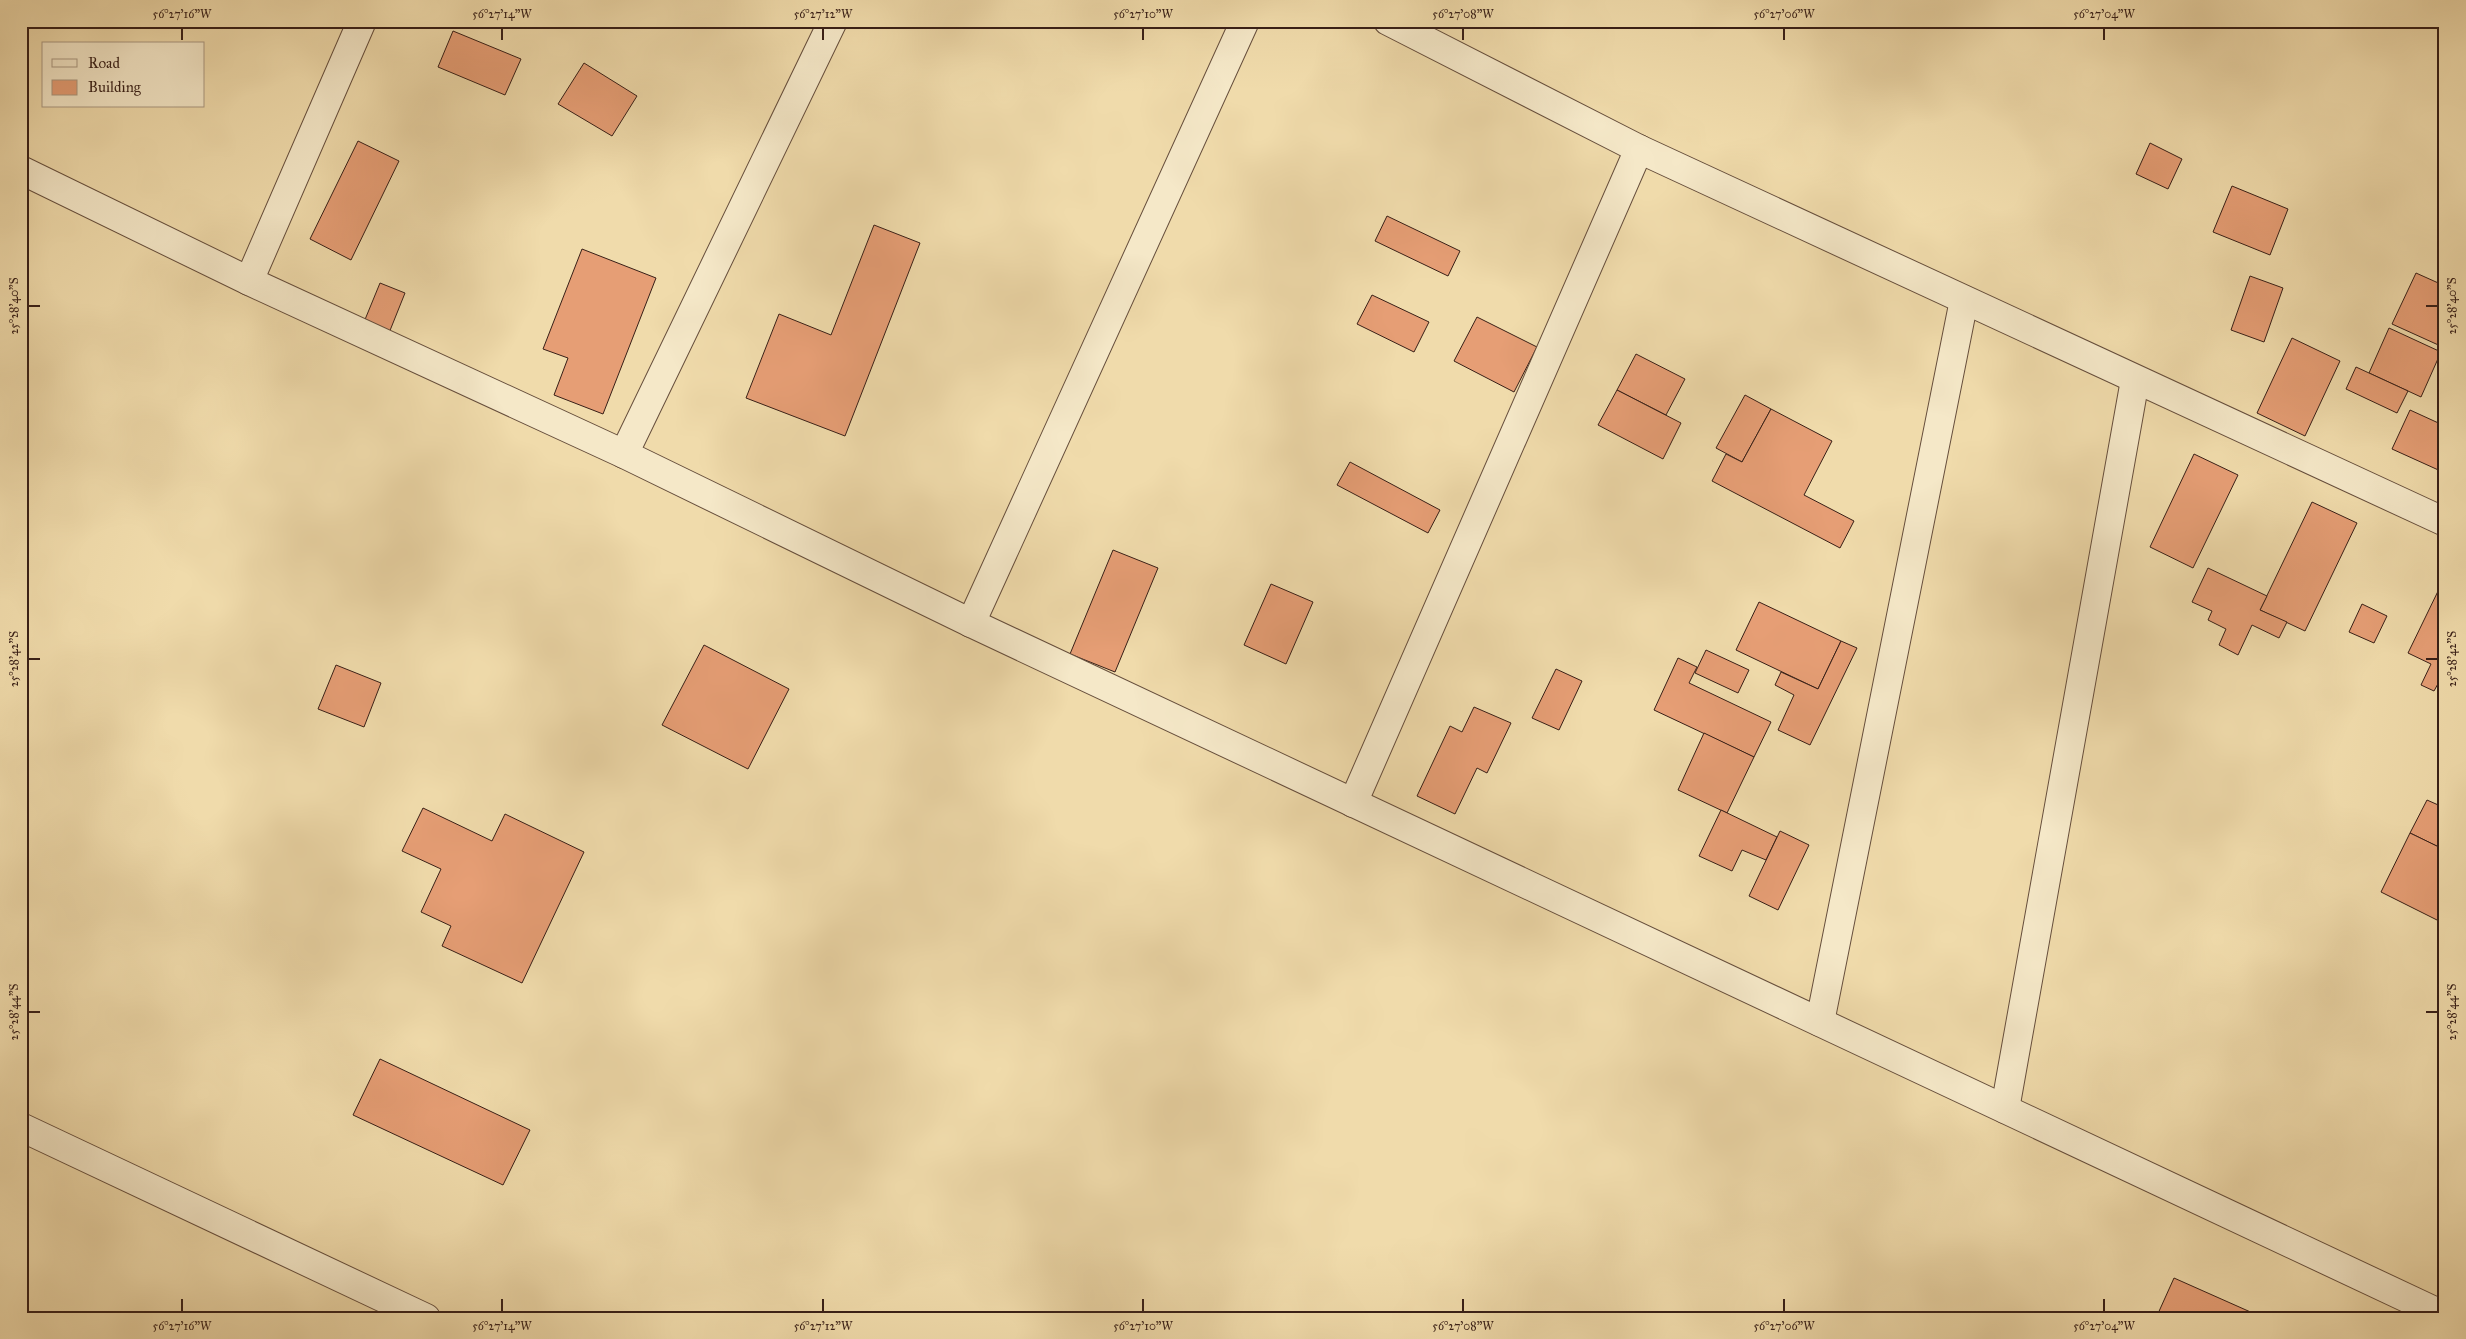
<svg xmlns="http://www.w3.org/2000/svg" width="2466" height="1339" font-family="'IM FELL Great Primer',serif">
  <rect width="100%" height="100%" fill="#f0dbab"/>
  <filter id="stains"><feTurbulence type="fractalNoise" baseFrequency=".004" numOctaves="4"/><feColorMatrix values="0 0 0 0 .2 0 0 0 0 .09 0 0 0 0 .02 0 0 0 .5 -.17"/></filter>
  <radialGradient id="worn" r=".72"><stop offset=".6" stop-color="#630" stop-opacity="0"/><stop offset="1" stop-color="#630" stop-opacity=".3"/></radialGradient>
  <g fill="#e69e75" stroke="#381f17">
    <path d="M 453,31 L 521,59 L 505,95 L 438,67 Z"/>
    <path d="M 584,63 L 637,96 L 612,136 L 558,104 Z"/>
    <path d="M 358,141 L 399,161 L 351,260 L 310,239 Z"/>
    <path d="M 2150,143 L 2182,159 L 2168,189 L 2136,174 Z"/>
    <path d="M 2232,186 L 2288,209 L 2270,255 L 2213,232 Z"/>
    <path d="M 1387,216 L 1460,251 L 1448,276 L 1375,241 Z"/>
    <path d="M 874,225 L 920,243 L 845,436 L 746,398 L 779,314 L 831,335 Z"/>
    <path d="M 582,249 L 656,278 L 603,414 L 554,395 L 568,358 L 543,349 Z"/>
    <path d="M 2416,273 L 2445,286 L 2445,348 L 2392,324 Z"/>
    <path d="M 2250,276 L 2283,288 L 2264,342 L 2231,330 Z"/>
    <path d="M 380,283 L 405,293 L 389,333 L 364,322 Z"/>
    <path d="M 1372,295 L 1429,322 L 1414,352 L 1357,324 Z"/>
    <path d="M 1477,317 L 1537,347 L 1514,392 L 1454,361 Z"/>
    <path d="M 2389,328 L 2441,352 L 2421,397 L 2369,373 Z"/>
    <path d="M 2292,338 L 2340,361 L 2305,436 L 2257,413 Z"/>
    <path d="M 1636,354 L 1685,379 L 1666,415 L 1617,390 Z"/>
    <path d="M 2356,367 L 2408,391 L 2397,413 L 2346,389 Z"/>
    <path d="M 1617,390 L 1681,423 L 1663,459 L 1598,425 Z"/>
    <path d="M 1745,395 L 1771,409 L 1742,462 L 1716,448 Z"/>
    <path d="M 1771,409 L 1832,441 L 1804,495 L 1854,521 L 1840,548 L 1712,481 L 1726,454 L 1742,462 Z"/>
    <path d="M 2410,410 L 2445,426 L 2445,473 L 2392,449 Z"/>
    <path d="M 2194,454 L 2238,475 L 2193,568 L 2150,547 Z"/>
    <path d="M 1350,462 L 1440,510 L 1428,533 L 1337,485 Z"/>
    <path d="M 2312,502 L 2357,523 L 2305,631 L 2260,610 Z"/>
    <path d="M 1113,550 L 1158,568 L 1115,672 L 1070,654 Z"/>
    <path d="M 2208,568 L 2267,596 L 2260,610 L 2287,622 L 2279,638 L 2252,625 L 2238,655 L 2219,645 L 2226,629 L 2208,620 L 2212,611 L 2192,602 Z"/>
    <path d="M 1271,584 L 1313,602 L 1286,664 L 1244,645 Z"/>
    <path d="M 2441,585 L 2445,587 L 2445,671 L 2434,691 L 2421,685 L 2431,664 L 2408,653 Z"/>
    <path d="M 1759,602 L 1841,641 L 1818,689 L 1736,650 Z"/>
    <path d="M 2362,604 L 2387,616 L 2374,643 L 2349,632 Z"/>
    <path d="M 1841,641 L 1857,648 L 1810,745 L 1778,730 L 1794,695 L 1775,685 L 1781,672 L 1818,689 Z"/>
    <path d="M 704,645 L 789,689 L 748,769 L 662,725 Z"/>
    <path d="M 1706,650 L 1749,670 L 1738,693 L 1695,673 Z"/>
    <path d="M 1678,658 L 1697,667 L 1689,683 L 1771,722 L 1754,757 L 1654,710 Z"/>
    <path d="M 336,665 L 381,683 L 364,727 L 318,709 Z"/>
    <path d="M 1556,669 L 1582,681 L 1559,730 L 1532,718 Z"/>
    <path d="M 1474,707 L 1511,723 L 1487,773 L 1477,768 L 1455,814 L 1417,796 L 1450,726 L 1462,732 Z"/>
    <path d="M 1704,733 L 1754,757 L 1727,813 L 1678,790 Z"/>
    <path d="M 2427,800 L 2445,808 L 2445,850 L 2410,833 Z"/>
    <path d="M 423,808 L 492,841 L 505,814 L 584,852 L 522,983 L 442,946 L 451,926 L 421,912 L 441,869 L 402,851 Z"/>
    <path d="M 1721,810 L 1777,837 L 1766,860 L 1742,850 L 1732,871 L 1699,856 Z"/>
    <path d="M 1780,831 L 1809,845 L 1778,910 L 1749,896 Z"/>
    <path d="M 2410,833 L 2445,850 L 2445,924 L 2381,892 Z"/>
    <path d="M 380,1059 L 530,1130 L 503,1185 L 353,1115 Z"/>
    <path d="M 2174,1278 L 2264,1318 L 2156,1318 Z"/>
  </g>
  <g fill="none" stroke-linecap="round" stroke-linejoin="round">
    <g stroke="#664e3c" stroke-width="30">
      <g id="street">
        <path d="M 1388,21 L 1639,149 L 2445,522"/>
        <path d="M 21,170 L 249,281 L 624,454 L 971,623 L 2445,1316"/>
        <path d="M 249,281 L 362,21"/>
        <path d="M 624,454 L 833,21"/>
        <path d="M 971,623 L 1245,21"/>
        <path d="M 1353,803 L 1639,149"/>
        <path d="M 1820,1022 L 1964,300"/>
        <path d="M 2005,1109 L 2135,380"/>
        <path d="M 21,1127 L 426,1318"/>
      </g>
    </g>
    <use href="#street" stroke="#f5e8c8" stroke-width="28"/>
  </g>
  <path fill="none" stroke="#381f17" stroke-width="2" d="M 182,28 L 182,40M 502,28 L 502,40M 823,28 L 823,40M 1143,28 L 1143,40M 1463,28 L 1463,40M 1784,28 L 1784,40M 2104,28 L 2104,40M 28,306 L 40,306M 2426,306 L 2438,306M 28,659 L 40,659M 2426,659 L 2438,659M 28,1012 L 40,1012M 2426,1012 L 2438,1012M 182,1299 L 182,1312M 502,1299 L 502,1312M 823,1299 L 823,1312M 1143,1299 L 1143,1312M 1463,1299 L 1463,1312M 1784,1299 L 1784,1312M 2104,1299 L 2104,1312"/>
  <rect width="2466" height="1339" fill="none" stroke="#f0dbab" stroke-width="55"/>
  <rect x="42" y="42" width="162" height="65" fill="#f5e8c8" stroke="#a99881"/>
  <rect x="52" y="59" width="25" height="8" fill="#f5e8c8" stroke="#a99881"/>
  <text x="88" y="68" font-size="15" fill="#381f17">Road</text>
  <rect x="52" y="80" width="25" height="15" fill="#e69e75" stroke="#a99881"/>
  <text x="88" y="92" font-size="15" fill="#381f17">Building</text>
  <rect x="28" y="28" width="2410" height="1284" fill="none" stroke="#381f17" stroke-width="2"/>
  <g font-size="12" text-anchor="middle" fill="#381f17">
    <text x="182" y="18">56°27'16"W</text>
    <text x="502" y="18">56°27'14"W</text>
    <text x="823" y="18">56°27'12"W</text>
    <text x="1143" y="18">56°27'10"W</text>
    <text x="1463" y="18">56°27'08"W</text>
    <text x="1784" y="18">56°27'06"W</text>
    <text x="2104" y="18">56°27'04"W</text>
    <text transform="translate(14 306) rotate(-90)" y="4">25°28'40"S</text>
    <text transform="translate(2452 306) rotate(-90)" y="4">25°28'40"S</text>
    <text transform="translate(14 659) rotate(-90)" y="4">25°28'42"S</text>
    <text transform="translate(2452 659) rotate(-90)" y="4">25°28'42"S</text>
    <text transform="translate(14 1012) rotate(-90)" y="4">25°28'44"S</text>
    <text transform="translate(2452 1012) rotate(-90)" y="4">25°28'44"S</text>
    <text x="182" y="1330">56°27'16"W</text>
    <text x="502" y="1330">56°27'14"W</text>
    <text x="823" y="1330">56°27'12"W</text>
    <text x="1143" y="1330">56°27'10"W</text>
    <text x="1463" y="1330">56°27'08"W</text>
    <text x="1784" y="1330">56°27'06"W</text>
    <text x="2104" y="1330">56°27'04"W</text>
  </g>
  <rect width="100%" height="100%" filter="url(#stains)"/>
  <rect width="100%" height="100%" fill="url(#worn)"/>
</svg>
